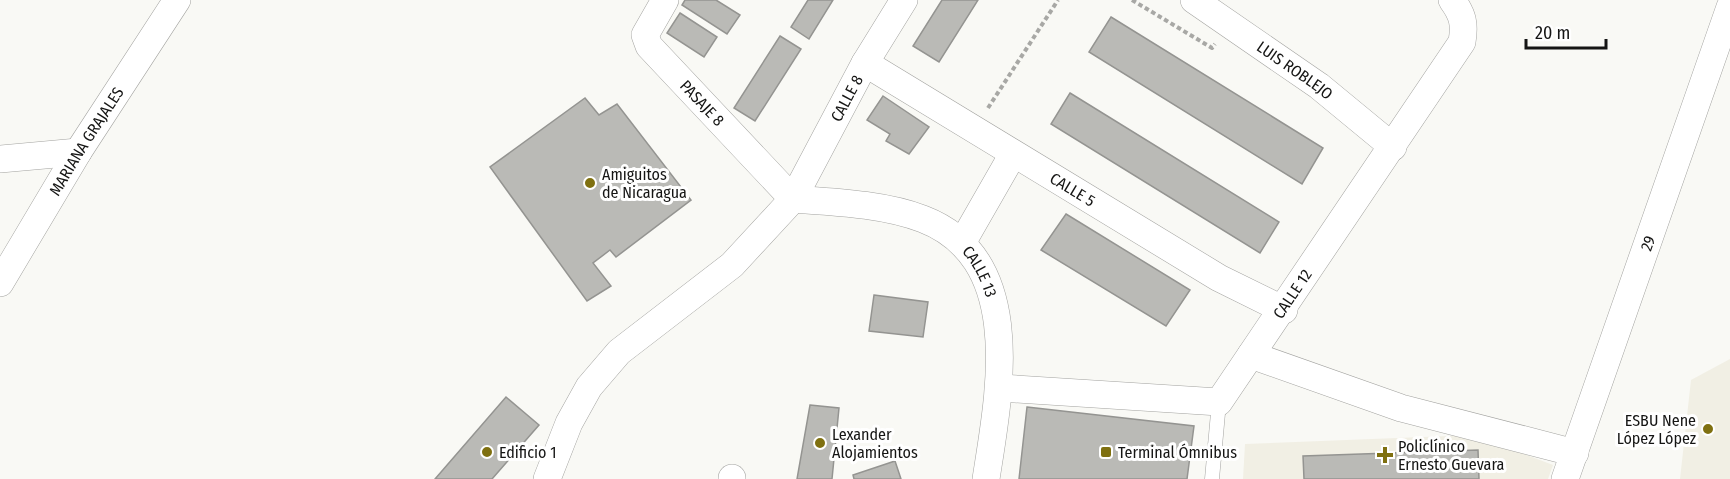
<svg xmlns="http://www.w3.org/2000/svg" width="1730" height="479" font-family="'Fira Sans Condensed',sans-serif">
  <rect width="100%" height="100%" fill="#f9f9f5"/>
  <g fill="#f1efe4">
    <path d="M 1730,359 L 1730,479 L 1680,479 L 1691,380 Z"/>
    <path d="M 1474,435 L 1553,465 L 1548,479 L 1243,479 L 1245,444 Z"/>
  </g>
  <g fill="#babab6" stroke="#949491" stroke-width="1.5">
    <path d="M 685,0 L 716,0 L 740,15 L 727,34 L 682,5 Z"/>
    <path d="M 808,0 L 833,0 L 809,39 L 791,27 Z"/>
    <path d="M 942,0 L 978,0 L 939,62 L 913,46 Z"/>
    <path d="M 680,13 L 717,37 L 704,57 L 667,33 Z"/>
    <path d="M 1111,17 L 1323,148 L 1302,184 L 1089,52 Z"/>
    <path d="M 780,36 L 801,49 L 755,121 L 734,108 Z"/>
    <path d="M 1070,93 L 1279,222 L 1260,253 L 1051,124 Z"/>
    <path d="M 883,96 L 929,127 L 909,154 L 886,141 L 890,134 L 867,120 Z"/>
    <path d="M 585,98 L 599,115 L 617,104 L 691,200 L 616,257 L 610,250 L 593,263 L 611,286 L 587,301 L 490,167 Z"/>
    <path d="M 1066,214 L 1190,290 L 1166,326 L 1041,250 Z"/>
    <path d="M 874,295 L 928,302 L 923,337 L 869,331 Z"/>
    <path d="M 506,397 L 539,425 L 492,479 L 435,479 Z"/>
    <path d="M 810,405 L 839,408 L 832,479 L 797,479 Z"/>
    <path d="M 1027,407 L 1194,426 L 1187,479 L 1019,479 Z"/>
    <path d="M 1478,450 L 1479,479 L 1304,479 L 1303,456 Z"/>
    <path d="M 895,461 L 901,479 L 854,479 L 853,475 Z"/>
  </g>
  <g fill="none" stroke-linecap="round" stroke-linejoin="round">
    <g stroke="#a3a3a0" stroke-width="15">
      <path id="lane" d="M 1212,479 L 1219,402"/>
    </g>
    <g stroke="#a3a3a0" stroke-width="28">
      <g id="street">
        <path id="s1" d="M 665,0 L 645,35 L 649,46 L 793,199"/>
        <path id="s2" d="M 1194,0 L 1319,86 L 1393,147"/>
        <path id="s3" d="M 865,63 L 1219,278 L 1284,310"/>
        <path d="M 0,159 L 78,152"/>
        <path id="s4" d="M 793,199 C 834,202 884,204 923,219 C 1027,259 999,395 986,479"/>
        <path d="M 962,243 L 1013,154"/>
        <path id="s5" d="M 0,283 L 78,152 L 177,0"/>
        <path d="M 1251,355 L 1401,408 L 1575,453"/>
        <path id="s6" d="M 1000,388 L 1219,402 L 1462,42 C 1465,24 1463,15 1452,0"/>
        <path d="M 732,478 L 732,479"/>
        <path id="s7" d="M 547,479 L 569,423 L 589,387 L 619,352 L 732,265 L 793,199 L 865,63 L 904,0"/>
        <path id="s8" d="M 1565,479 L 1730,7"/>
      </g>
    </g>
    <g stroke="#a8a8a5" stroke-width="4" stroke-dasharray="4.5 3" stroke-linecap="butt">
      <path d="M 1132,0 L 1212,48 L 1215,44"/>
      <path d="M 988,108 L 1058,0"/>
    </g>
    <use href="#lane" stroke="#fff" stroke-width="14"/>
    <use href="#street" stroke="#fff" stroke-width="27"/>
  </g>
  <g fill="#7f7010" stroke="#fff" stroke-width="2">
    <circle cx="590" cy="183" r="6"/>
    <circle cx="1708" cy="429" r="6"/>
    <circle cx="820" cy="443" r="6"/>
    <circle cx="487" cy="452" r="6"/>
    <rect x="1100" y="446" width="12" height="12" rx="3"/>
    <path d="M1382 446h6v6h6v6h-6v6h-6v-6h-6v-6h6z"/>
  </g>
  <g text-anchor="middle" stroke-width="6" stroke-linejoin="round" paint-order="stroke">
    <g font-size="16" fill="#151514" stroke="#fff">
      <text dy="6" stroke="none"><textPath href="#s2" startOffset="123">LUIS ROBLEJO</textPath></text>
      <text dy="6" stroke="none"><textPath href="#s7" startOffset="494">CALLE 8</textPath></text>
      <text dy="6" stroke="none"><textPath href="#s1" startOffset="130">PASAJE 8</textPath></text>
      <text dy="6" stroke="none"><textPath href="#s5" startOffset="166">MARIANA GRAJALES</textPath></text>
      <text dy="6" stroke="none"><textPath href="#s3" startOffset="243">CALLE 5</textPath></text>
      <text dy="6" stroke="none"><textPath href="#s8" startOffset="250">29</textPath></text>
      <text dy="6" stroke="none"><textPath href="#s4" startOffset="212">CALLE 13</textPath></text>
      <text dy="6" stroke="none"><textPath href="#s6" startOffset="350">CALLE 12</textPath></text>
    </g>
    <g font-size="16" fill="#151514" stroke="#fff" text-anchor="start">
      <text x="602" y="180">Amiguitos<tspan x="602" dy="18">de Nicaragua</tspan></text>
      <text x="1696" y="426" text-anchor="end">ESBU Nene<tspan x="1696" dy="18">López López</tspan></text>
      <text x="832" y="440">Lexander<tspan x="832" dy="18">Alojamientos</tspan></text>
      <text x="1398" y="452">Policlínico<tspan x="1398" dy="18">Ernesto Guevara</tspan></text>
      <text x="499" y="458">Edificio 1</text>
      <text x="1118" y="458">Terminal Ómnibus</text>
    </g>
  </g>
  <path d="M1526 39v9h80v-9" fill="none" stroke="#151514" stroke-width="3"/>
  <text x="1535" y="39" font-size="18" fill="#151514" stroke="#ffffff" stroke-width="4.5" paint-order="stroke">20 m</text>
</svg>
